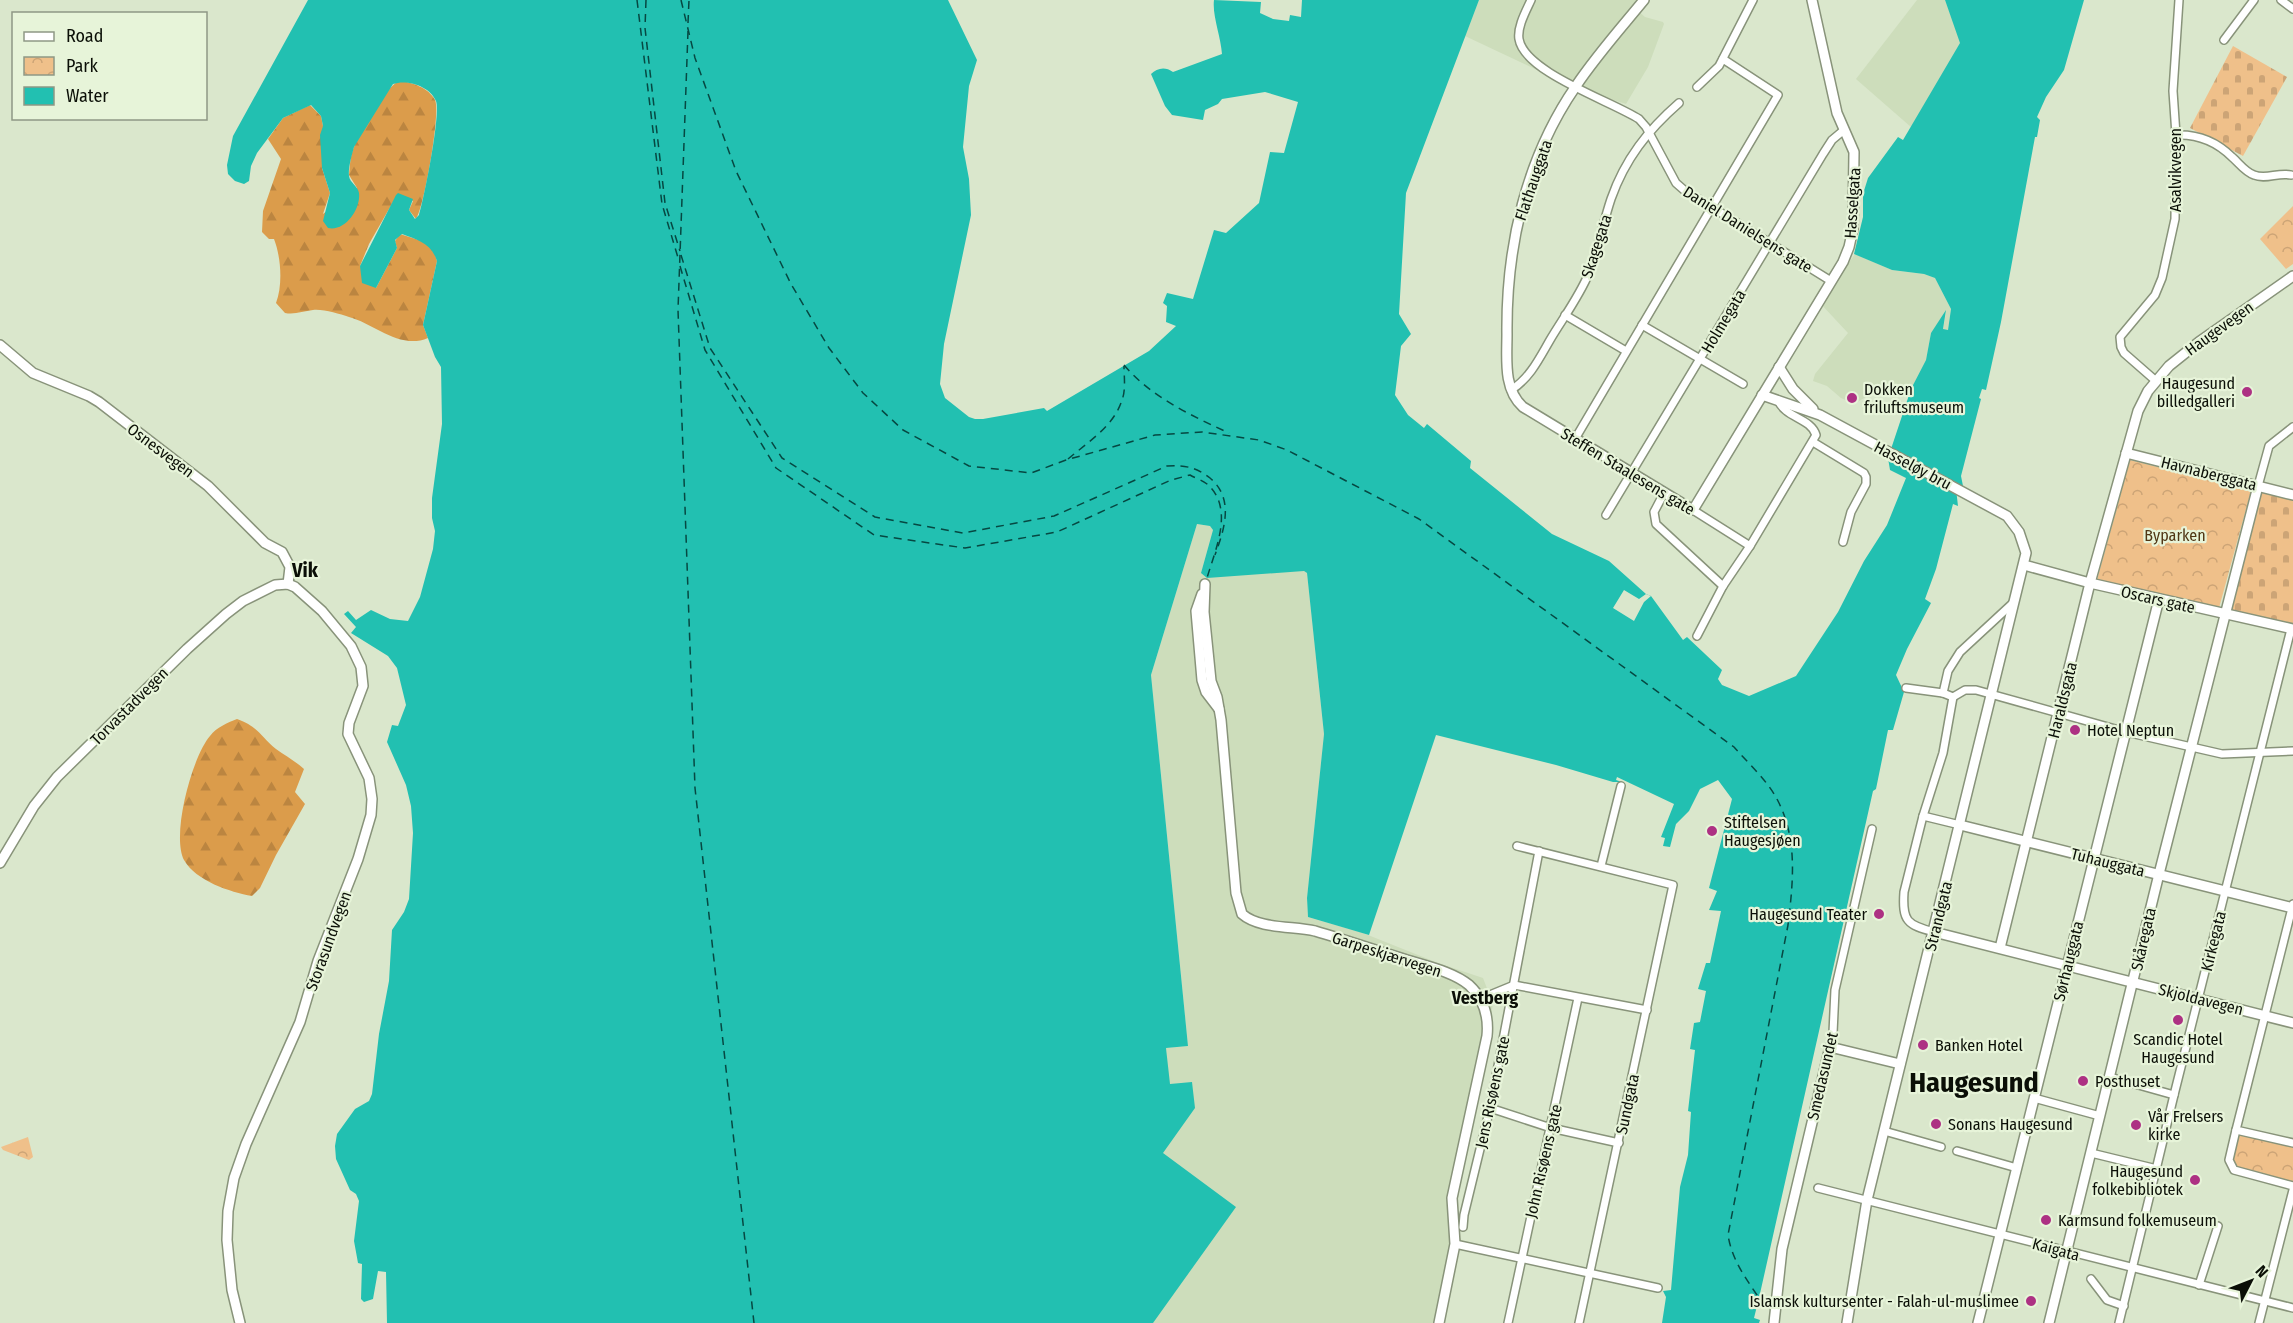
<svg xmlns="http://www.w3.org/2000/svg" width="2293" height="1323" font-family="'Fira Sans Condensed',sans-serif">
  <defs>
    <pattern id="forest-firs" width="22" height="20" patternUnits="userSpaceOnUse" patternTransform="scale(1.5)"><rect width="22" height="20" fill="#db9c4b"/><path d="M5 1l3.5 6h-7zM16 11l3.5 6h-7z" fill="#bb8540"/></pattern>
    <pattern id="cemetery-stones" width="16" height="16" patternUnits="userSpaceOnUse" patternTransform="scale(1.5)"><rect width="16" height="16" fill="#efc08a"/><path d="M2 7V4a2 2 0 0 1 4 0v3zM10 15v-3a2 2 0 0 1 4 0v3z" fill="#cca476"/></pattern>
    <pattern id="park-crowns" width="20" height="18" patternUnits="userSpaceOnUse" patternTransform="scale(1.5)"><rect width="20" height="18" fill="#efc08a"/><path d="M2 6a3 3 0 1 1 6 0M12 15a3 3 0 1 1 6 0" fill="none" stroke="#cca476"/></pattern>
  </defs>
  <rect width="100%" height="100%" fill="#dae7cc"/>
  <g fill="#cdddbb">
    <path d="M 1479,0 L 1640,0 L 1637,10 L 1645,17 L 1663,22 L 1664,24 L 1648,67 L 1626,104 L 1573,87 L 1465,36 Z"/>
    <path d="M 1917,0 L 1945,0 L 1961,43 L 1911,127 L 1856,79 Z"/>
    <path d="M 1855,254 L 1892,270 L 1924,274 L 1935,278 L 1951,309 L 1948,330 L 1943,330 L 1946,312 L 1931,333 L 1926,360 L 1909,394 L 1876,391 L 1854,404 L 1841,398 L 1827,386 L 1813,381 L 1815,374 L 1848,333 L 1820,303 Z"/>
    <path d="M 1197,524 L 1210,526 L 1213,530 L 1201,573 L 1304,571 L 1307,573 L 1324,734 L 1307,898 L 1308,917 L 1363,933 L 1438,963 L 1483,978 L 1493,1004 L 1482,1062 L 1469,1115 L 1454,1230 L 1461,1239 L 1443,1323 L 1153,1323 L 1162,1153 L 1169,1085 L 1166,1048 L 1188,1046 L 1151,675 Z"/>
  </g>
  <g fill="url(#forest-firs)">
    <path d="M 399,81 C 412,82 429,88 435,100 C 441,111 424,209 416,219 L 409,210 L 413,201 L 397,195 L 369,244 L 360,266 L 376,288 L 397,248 L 395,241 L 400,234 L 425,242 L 434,251 L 437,261 L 423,325 L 428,338 C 400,350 375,324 349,317 C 339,314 324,309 313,310 C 303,311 295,315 285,313 L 276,303 C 283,285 281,257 274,239 L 269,239 L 262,232 L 263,211 L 281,159 L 268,139 L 283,118 L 310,105 L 321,116 L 323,126 L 322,168 L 330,193 L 323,214 L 357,188 L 349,175 C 350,166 350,156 354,147 C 361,132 385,87 399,81 Z"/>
    <path d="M 237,719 C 259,727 260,736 276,749 C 286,756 295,761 304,769 L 295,792 L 305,804 L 276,855 L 260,888 L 252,896 C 230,892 196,881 184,860 C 171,835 192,757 210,736 C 217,727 227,723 237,719 Z"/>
  </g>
  <g fill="url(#cemetery-stones)">
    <path d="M 2233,46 L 2287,77 L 2243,156 L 2190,128 Z"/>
    <path d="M 2258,486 L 2293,495 L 2293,629 L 2224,614 Z"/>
  </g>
  <g fill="url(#park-crowns)">
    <path d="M 2293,206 L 2293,264 L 2286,269 L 2260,239 Z"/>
    <path d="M 2130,460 L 2251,491 L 2219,608 L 2097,580 Z"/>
    <path d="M 2236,1130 L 2293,1143 L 2293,1186 L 2237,1172 L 2230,1164 Z"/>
    <path d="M 28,1137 L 33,1157 L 29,1160 L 3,1150 L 1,1147 Z"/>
  </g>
  <path fill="#22c0b1" d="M 308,0 L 948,0 L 977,60 L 969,86 L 963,147 L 969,179 L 971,215 L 944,344 L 940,384 L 945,398 L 969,417 L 975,419 L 983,419 L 1044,408 L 1047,411 L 1149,351 L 1176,326 L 1166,322 L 1167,306 L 1163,303 L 1167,293 L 1193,299 L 1214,230 L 1226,233 L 1259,203 L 1270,152 L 1284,153 L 1298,102 L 1265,92 L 1222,99 L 1218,104 L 1205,110 L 1203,120 L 1172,115 L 1165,106 L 1151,74 C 1157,68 1165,66 1173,72 L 1222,54 C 1221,37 1212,15 1214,0 L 1261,2 L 1260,13 L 1273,19 L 1289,21 L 1290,15 L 1301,17 L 1302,0 L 1479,0 L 1406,193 L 1399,314 L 1411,334 L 1401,346 L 1395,395 L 1408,415 L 1424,428 L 1427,424 L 1471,461 L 1470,468 L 1552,534 L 1609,561 L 1646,594 L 1651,596 L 1683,640 L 1687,637 L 1722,670 L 1718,679 L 1722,685 L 1749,696 L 1796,676 L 1838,612 L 1864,561 L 1887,525 L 1906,478 L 1890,470 L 1888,458 L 1911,389 L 1926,360 L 1931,333 L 1946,310 L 1943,329 L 1948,330 L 1951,309 L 1935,278 L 1924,274 L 1892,270 L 1854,254 L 1863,217 L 1863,194 L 1868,178 L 1898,137 L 1903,140 L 1960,43 L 1945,0 L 2084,0 L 2064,70 L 2046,97 L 2037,117 L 2040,120 L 2037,137 L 2035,137 L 2001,322 L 1986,390 L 1982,389 L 1979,398 L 1981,399 L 1961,476 L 1963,486 L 1956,489 L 1958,506 L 1953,504 L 1936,569 L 1925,599 L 1931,603 L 1907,649 L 1896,675 L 1904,692 L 1893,730 L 1888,730 L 1876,789 L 1873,791 L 1759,1298 L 1754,1318 L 1760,1320 L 1759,1323 L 1662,1323 L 1666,1297 L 1663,1291 L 1671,1290 L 1680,1187 L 1688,1155 L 1691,1112 L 1688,1111 L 1695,1050 L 1690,1049 L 1694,1023 L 1700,1022 L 1706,991 L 1698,989 L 1706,963 L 1710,963 L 1721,911 L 1709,910 L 1717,891 L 1709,888 L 1732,799 L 1718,780 L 1700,789 L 1689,811 L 1676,824 L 1670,847 L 1663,846 L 1665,838 L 1661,837 L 1674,804 L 1617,777 L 1616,780 L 1622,782 L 1613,782 L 1556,765 L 1436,735 L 1369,935 L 1308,917 L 1307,898 L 1324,734 L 1307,573 L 1304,571 L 1207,578 L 1201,573 L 1213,530 L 1210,526 L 1197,524 L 1151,675 L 1188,1046 L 1166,1048 L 1170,1084 L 1192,1082 L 1195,1108 L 1163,1153 L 1236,1207 L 1153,1323 L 387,1323 L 386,1272 L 378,1271 L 373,1299 L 364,1302 L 361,1299 L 362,1264 L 358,1263 L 354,1241 L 359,1201 L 356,1194 L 350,1190 L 336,1159 L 335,1146 L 337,1134 L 355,1109 L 369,1101 L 372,1094 L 379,1034 L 389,981 L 392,930 L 404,912 L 409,899 L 413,833 L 411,806 L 406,785 L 387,742 L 392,725 L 398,726 L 406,705 L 397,668 L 388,656 L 351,633 L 356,627 L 344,614 L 348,611 L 356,620 L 371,610 L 390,619 L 408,621 L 420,597 L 433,549 L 435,531 L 432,518 L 432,498 L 442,424 L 441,367 L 435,357 L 423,325 L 437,261 C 431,243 418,240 402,234 L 395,240 L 397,248 L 376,288 L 362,283 L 360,266 L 396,195 L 398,193 L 413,199 L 409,210 L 415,219 L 419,215 C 424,199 441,114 436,101 C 430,86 407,79 393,84 L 354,147 C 352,155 348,167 349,176 C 350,183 358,186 359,193 C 361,209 345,232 328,228 L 323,221 L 330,193 L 322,168 L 320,135 L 323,126 L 321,116 L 311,105 L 283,118 L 257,153 L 251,166 L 249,181 L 244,184 L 235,181 L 228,174 L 227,165 L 233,136 Z"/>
  <path fill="#dae7cc" d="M 1624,590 L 1639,599 L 1646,594 L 1651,596 L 1644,602 L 1634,621 L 1613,608 Z"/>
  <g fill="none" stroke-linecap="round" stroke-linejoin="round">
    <g stroke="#064842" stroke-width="1.5" stroke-dasharray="8 6" stroke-linecap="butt">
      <path d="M 637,0 L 662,204 L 679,261"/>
      <path d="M 646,0 L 645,28 L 665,203 L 680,251"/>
      <path d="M 681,0 L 695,58 L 736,171 L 791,284 L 829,348 L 863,393 L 903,430 L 969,466 L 1031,473 L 1066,460 L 1155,435 L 1202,432 L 1259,440 L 1287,450 L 1419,519 L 1734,747 C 1749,764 1768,781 1778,801 C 1798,840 1793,883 1788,925 L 1728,1235 C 1732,1260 1745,1277 1759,1298"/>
      <path d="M 688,23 L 689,0"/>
      <path d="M 688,31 L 678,310 L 695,788 L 754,1323"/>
      <path d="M 681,255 L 710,348 L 782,458 L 875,517 L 963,533 L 1054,516 L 1167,466 C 1185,465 1196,467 1210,478 C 1235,499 1224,530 1215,555"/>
      <path d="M 680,266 L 705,350 L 776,468 L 874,535 L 965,548 L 1057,532 L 1171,480 L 1190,475 C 1195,478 1202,480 1207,484 C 1235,508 1215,550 1207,578"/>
      <path d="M 1124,365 C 1151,397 1192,416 1229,433"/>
      <path d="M 1068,459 C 1088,442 1114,426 1122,400 C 1126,390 1124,376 1124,366"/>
    </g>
    <g stroke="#88937a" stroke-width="10">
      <g id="street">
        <path d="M 1531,0 C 1526,11 1517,27 1519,39 C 1524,72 1611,101 1639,119 L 1646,127 L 1676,183 L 1684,190 L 1831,281"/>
        <path d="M 2281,0 L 2293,9"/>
        <path d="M 2224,40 L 2254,0"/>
        <path d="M 1697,87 L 1719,66 L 1753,0"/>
        <path d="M 2176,135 C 2198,134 2216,141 2232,157 C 2239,163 2245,172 2254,175 C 2266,180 2278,172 2291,175"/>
        <path d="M 1565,315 L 1626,351"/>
        <path d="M 1642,325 L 1743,384"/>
        <path d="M 2156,381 L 2124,353 L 2121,347 L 2120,337 L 2155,295 L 2162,278 L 2175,219 L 2176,135 L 2173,91 L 2179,0"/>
        <path d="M 1511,390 C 1530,378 1539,359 1550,340 C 1563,318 1579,297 1589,273 C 1598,249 1603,223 1611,199 C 1625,159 1648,130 1679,103"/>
        <path d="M 1575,439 L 1778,95 L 1723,59"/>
        <path d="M 1813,442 L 1864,473 L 1866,477 L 1866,484 L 1851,512 L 1843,542"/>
        <path d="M 2258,486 L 2269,446 L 2293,427"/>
        <path d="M 1664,493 L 1654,512 L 1656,524 L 1723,586"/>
        <path d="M 1693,510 L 1750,546"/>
        <path d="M 1606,515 L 1823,154 L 1832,140 L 1844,130"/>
        <path d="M 1697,636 L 1723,586 L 1750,546 L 1816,435 C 1811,418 1785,418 1778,400"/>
        <path d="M 1906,688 L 1943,693 L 1953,697 L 1943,753 L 1923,816 L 1904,892 C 1902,921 1907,925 1934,932"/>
        <path d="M 1943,693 L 1948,671 L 1960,652 L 2013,603"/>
        <path d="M 1953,697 L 1965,690 L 1976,690 L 2126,732 L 2222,754 L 2293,751"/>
        <path d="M 1923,816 L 1960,825"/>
        <path d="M 1517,846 L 1673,885 L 1579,1323"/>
        <path d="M 1601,866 L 1621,786"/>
        <path d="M 2293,904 L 2236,1130 L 2293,1143"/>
        <path d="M 1514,985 L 1647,1010"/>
        <path d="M 1480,999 L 1514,985"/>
        <path d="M 1830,1047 L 1833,1033 L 1835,990 L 1872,829"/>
        <path d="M 2110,1077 L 2174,1095"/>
        <path d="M 2034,1098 L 2100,1116"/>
        <path d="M 1490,1108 L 1551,1128 L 1619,1143"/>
        <path d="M 2236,1130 L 2229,1160 L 2234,1170 L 2293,1186"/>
        <path d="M 1884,1131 L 1941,1147"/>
        <path d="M 1957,1151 L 2017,1168"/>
        <path d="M 2091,1153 L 2157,1169"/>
        <path d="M 1818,1188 L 2293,1308"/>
        <path d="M 1463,1227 L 1464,1215 L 1490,1108 L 1539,851"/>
        <path d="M 1455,1244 L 1658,1288"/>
        <path d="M 2091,1279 L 2107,1300 L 2124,1306"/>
        <path d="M 2199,1285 L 2218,1226"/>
        <path d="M 1508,1323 L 1578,998"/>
        <path d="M 2119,1323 L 2174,1095 L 2291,629"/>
        <path d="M 2259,1323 L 2293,1190"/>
      </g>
    </g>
    <g stroke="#88937a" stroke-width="12">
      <g id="secondary">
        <path d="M 1644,0 C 1621,28 1596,56 1576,86 C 1526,158 1506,247 1507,334 C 1507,359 1503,389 1523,407 L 1693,510 L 1843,262 L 1849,247 L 1853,229 L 1854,152 L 1837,113 L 1812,0"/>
        <path d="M 0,345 L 33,373 L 89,396 L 99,402 L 208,486 L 265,543 L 282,552 L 290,567 L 288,584"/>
        <path d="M 1779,367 L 1793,389 L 1813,409"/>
        <path d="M 1762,395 L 1820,415 L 2007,516 L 2019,532 L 2026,553 L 1867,1200 L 1847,1323"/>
        <path d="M 2126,453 L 2293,495"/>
        <path d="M 2024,565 L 2090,583 L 2293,629"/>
        <path d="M 1205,584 L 1204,612 L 1211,681 L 1217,697 L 1221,720 L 1236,893 L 1242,914 C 1259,929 1293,926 1315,931 C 1345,940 1375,950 1404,959 C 1425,966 1452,971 1469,985 C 1484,999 1489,1016 1487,1036 L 1452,1198 L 1455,1244 L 1439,1323"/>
        <path d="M 1202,594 L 1196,611 L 1202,680 L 1206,692 L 1219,709"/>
        <path d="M 1960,825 L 2293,908"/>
        <path d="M 0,863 L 34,806 L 57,777 L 187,649 L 226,614 L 243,601 L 275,585 L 288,584 L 295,587 L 322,611 L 351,646 L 361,667 L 363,686 L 349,723 L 348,734 L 369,778 L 372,799 L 371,815 L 358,859 L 318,961 L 300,1022 L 246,1144 L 234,1178 L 228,1211 L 227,1240 L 232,1290 L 240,1323"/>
        <path d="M 1934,932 L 2293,1023"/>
        <path d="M 2000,948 L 2090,583 L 2138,411 L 2148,391 L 2169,366 L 2199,342 L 2293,276"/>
        <path d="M 1774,1323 L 1782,1249 L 1830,1047 L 1900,1064"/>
        <path d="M 1978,1323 L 2159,599"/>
        <path d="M 2049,1323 L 2159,874 L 2258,486"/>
      </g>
    </g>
    <use href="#street" stroke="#fff" stroke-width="7"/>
    <use href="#secondary" stroke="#fff" stroke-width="9"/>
  </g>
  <g fill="#ad3183" stroke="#e7f4d9" stroke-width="2">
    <circle cx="2247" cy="392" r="6"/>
    <circle cx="1852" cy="398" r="6"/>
    <circle cx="2075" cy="730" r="6"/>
    <circle cx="1712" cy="831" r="6"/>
    <circle cx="1879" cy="914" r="6"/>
    <circle cx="2178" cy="1020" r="6"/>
    <circle cx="1923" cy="1045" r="6"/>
    <circle cx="2083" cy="1081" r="6"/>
    <circle cx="1936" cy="1124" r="6"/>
    <circle cx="2136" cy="1125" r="6"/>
    <circle cx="2195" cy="1180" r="6"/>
    <circle cx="2046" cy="1220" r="6"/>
    <circle cx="2031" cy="1301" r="6"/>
  </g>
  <g text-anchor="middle" stroke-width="4.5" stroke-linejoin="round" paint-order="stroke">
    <g font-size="16" fill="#0b0f07" stroke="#e7f4d9">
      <text transform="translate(2175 170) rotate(-90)" y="6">Asalvikvegen</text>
      <text transform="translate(1533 180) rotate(-71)" y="6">Flathauggata</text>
      <text transform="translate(1852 203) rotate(-86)" y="6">Hasselgata</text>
      <text transform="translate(1748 229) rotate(32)" y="6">Daniel Danielsens gate</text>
      <text transform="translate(1596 246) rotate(-72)" y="6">Skagegata</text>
      <text transform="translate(1723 321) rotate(-59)" y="6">Holmegata</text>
      <text transform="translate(2219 328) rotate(-36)" y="6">Haugevegen</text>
      <text transform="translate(161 450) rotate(37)" y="6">Osnesvegen</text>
      <text transform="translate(1913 465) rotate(28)" y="6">Hasseløy bru</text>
      <text transform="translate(1628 471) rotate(31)" y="6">Steffen Staalesens gate</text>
      <text transform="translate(2209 473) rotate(14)" y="6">Havnaberggata</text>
      <text transform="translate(2158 599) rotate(13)" y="6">Oscars gate</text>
      <text transform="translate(2062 700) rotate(-76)" y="6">Haraldsgata</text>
      <text transform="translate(129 706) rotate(-45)" y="6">Torvastadvegen</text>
      <text transform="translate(2108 862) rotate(14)" y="6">Tuhauggata</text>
      <text transform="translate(1938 916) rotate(-76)" y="6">Strandgata</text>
      <text transform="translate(2143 939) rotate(-77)" y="6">Skåregata</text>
      <text transform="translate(328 941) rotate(-70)" y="6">Storasundvegen</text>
      <text transform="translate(2213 941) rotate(-76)" y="6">Kirkegata</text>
      <text transform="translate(1387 954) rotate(18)" y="6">Garpeskjærvegen</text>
      <text transform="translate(2068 961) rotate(-76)" y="6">Sørhauggata</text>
      <text transform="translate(2201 999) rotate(14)" y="6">Skjoldavegen</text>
      <text transform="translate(1822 1076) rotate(-77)" y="6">Smedasundet</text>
      <text transform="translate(1492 1092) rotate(-78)" y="6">Jens Risøens gate</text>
      <text transform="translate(1627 1104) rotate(-78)" y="6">Sundgata</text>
      <text transform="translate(1543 1161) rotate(-77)" y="6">John Risøens gate</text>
      <text transform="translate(2056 1249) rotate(15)" y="6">Kaigata</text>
    </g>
    <g font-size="16" fill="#0b0f07" stroke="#e7f4d9" text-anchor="start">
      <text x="2235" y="389" text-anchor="end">Haugesund<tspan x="2235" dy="18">billedgalleri</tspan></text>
      <text x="1864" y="395">Dokken<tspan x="1864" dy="18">friluftsmuseum</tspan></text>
      <text x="2087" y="736">Hotel Neptun</text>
      <text x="1724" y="828">Stiftelsen<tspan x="1724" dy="18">Haugesjøen</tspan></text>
      <text x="1867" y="920" text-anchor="end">Haugesund Teater</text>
      <text x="2178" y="1045" text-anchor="middle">Scandic Hotel<tspan x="2178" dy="18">Haugesund</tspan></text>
      <text x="1935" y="1051">Banken Hotel</text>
      <text x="2095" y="1087">Posthuset</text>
      <text x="2148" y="1122">Vår Frelsers<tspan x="2148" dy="18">kirke</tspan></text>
      <text x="1948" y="1130">Sonans Haugesund</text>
      <text x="2183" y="1177" text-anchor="end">Haugesund<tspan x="2183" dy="18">folkebibliotek</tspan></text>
      <text x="2058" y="1226">Karmsund folkemuseum</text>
      <text x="2019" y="1307" text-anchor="end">Islamsk kultursenter - Falah-ul-muslimee</text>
    </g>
    <g font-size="16" fill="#503614" stroke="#e7f4d9">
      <text x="2175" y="541">Byparken</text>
    </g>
    <g font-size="18" font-weight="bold" fill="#0b0f07" stroke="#e7f4d9">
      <text x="1485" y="1004">Vestberg</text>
    </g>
    <g font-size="20" font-weight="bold" fill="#0b0f07" stroke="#e7f4d9">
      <text x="305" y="577">Vik</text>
    </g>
    <g font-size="28" font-weight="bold" fill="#0b0f07" stroke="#e7f4d9">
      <text x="1974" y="1092">Haugesund</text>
    </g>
  </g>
  <rect x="12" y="12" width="195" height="108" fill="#e7f4d9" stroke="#8f9885" stroke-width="1.5"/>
  <rect x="24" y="32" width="30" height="9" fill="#ffffff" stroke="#8f9885" stroke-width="1.5"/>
  <text x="66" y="42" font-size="18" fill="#0b0f07">Road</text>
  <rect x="24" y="57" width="30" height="18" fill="url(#park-crowns)" stroke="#8f9885" stroke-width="1.5"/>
  <text x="66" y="72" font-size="18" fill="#0b0f07">Park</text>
  <rect x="24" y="87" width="30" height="18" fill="#22c0b1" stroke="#8f9885" stroke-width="1.5"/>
  <text x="66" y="102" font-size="18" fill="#0b0f07">Water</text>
  <g transform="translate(2251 1281) rotate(48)" stroke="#e7f4d9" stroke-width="4.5" paint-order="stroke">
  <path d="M0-4.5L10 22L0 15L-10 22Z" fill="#0b0f07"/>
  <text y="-9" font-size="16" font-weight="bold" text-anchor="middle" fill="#0b0f07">N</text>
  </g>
</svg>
